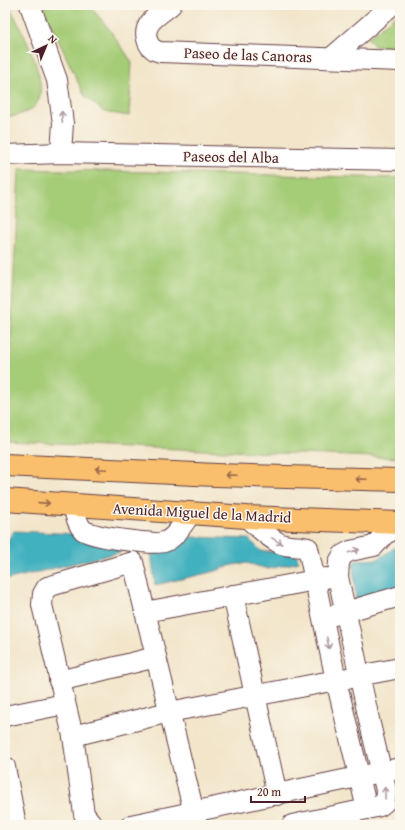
<svg xmlns="http://www.w3.org/2000/svg" width="405" height="830" font-family="'Gentium Book Plus',serif">
  <rect width="100%" height="100%" fill="#fbf7ec"/>
  <filter id="ink" filterUnits="userSpaceOnUse"><feTurbulence type="fractalNoise" baseFrequency=".025" numOctaves="2"/><feDisplacementMap in="SourceGraphic" scale="8" xChannelSelector="R" yChannelSelector="G"/><feConvolveMatrix kernelMatrix="1 2 1 2 8 2 1 2 1" color-interpolation-filters="sRGB"/></filter>
  <filter id="wash" filterUnits="userSpaceOnUse"><feTurbulence type="fractalNoise" baseFrequency=".012" numOctaves="4" result="noise"/><feDisplacementMap in="SourceGraphic" scale="16" xChannelSelector="R" yChannelSelector="G"/><feGaussianBlur stdDeviation="0.9" result="paint"/><feColorMatrix in="noise" values="0 0 0 0 0 0 0 0 0 0 0 0 0 0 0 0 0 1.4 0 .05"/><feComposite in="paint" operator="in"/></filter>
  <g filter="url(#wash)">
    <rect width="100%" height="100%" fill="#f2e5c9"/>
    <g fill="#a5cc77" stroke="#787651">
      <path d="M 5,5 L 9,5 C 19,27 61,96 28,111 C 19,115 15,117 5,116 Z"/>
      <path d="M 42,5 L 89,5 L 109,29 L 132,62 L 129,116 L 104,112 L 84,95 Z"/>
      <path d="M 400,12 L 400,49 L 374,46 L 368,38 Z"/>
      <path d="M 19,169 L 400,178 L 400,458 L 6,442 Z"/>
    </g>
    <g fill="#43b1bf" stroke="#466875">
      <path d="M 14,531 L 79,534 L 122,545 L 121,552 L 5,580 L 5,544 Z"/>
      <path d="M 191,537 L 249,539 L 261,551 L 296,554 L 299,562 L 268,569 L 247,563 L 232,565 L 216,571 L 155,585 L 151,553 C 167,551 177,546 191,537 Z"/>
      <path d="M 400,544 L 400,591 L 356,601 L 353,563 L 359,560 L 378,559 Z"/>
    </g>
  </g>
  <g filter="url(#ink)">
    <g fill="none" stroke-linecap="round" stroke-linejoin="round">
      <g stroke="#633d43" stroke-width="22">
        <g id="minor">
          <path d="M 30,5 L 57,80 L 63,123 L 61,153"/>
          <path d="M 171,5 C 160,14 142,23 147,39 C 149,47 153,50 160,52 L 400,61"/>
          <path d="M 331,58 L 392,5"/>
          <path d="M 5,155 L 61,153 L 400,160"/>
          <path d="M 73,505 C 75,513 77,524 83,530 C 92,537 153,545 164,542 C 175,539 185,521 191,513"/>
          <path d="M 246,517 C 257,526 268,538 281,544 C 289,547 300,546 308,548 L 336,680 L 367,809 L 380,806 L 385,802 L 386,790 L 370,724 L 338,577 L 339,562 L 343,555 L 350,551 L 374,546 L 385,534 L 400,527"/>
          <path d="M 233,595 L 277,795"/>
          <path d="M 145,612 L 326,578"/>
          <path d="M 335,615 L 400,596"/>
          <path d="M 59,681 L 156,657"/>
          <path d="M 5,716 L 65,704"/>
          <path d="M 73,736 L 169,712 L 400,668"/>
          <path d="M 5,767 L 16,825"/>
          <path d="M 93,825 L 84,814 L 73,736 L 42,605 L 43,594 L 47,587 L 133,562 L 197,825"/>
          <path d="M 131,825 L 400,768"/>
          <path d="M 292,825 L 367,809"/>
        </g>
      </g>
      <g stroke="#633d43" stroke-width="24">
        <g id="major">
          <path d="M 5,465 L 216,475 L 400,480"/>
          <path d="M 5,500 L 246,517 L 400,523"/>
        </g>
      </g>
      <use href="#minor" stroke="#fff" stroke-width="20"/>
      <use href="#major" stroke="#f9bf6d" stroke-width="22"/>
    </g>
    <defs><path id="oneway-shaft" d="M-6 0H5M1.5-3L5.5 0L1.5 3" fill="none" stroke-width="1.6" stroke-linecap="round" stroke-linejoin="round"/></defs>
    <g stroke="#ae9aa0">
      <use href="#oneway-shaft" transform="translate(62 117) rotate(-94)"/>
      <use href="#oneway-shaft" transform="translate(277 541) rotate(31)"/>
      <use href="#oneway-shaft" transform="translate(354 551) rotate(-16)"/>
      <use href="#oneway-shaft" transform="translate(328 643) rotate(78)"/>
      <use href="#oneway-shaft" transform="translate(385 793) rotate(-92)"/>
    </g>
    <g stroke="#996749">
      <use href="#oneway-shaft" transform="translate(101 469) rotate(-177)"/>
      <use href="#oneway-shaft" transform="translate(231 475) rotate(-178)"/>
      <use href="#oneway-shaft" transform="translate(361 479) rotate(-178)"/>
      <use href="#oneway-shaft" transform="translate(44 503) rotate(4)"/>
    </g>
  </g>
  <g text-anchor="middle" stroke-width="3" stroke-linejoin="round" paint-order="stroke">
    <g font-size="15" fill="#4a1f2b" stroke="#fbf7ec">
      <text transform="translate(248 55) rotate(2)" y="5">Paseo de las Canoras</text>
      <text transform="translate(231 157) rotate(1)" y="5">Paseos del Alba</text>
      <text transform="translate(202 513) rotate(3)" y="5">Avenida Miguel de la Madrid</text>
    </g>
  </g>
  <rect width="405" height="830" fill="none" stroke="#fbf7ec" stroke-width="20"/>
  <g transform="translate(46 46) rotate(44)" stroke="#fbf7ec" stroke-width="3" paint-order="stroke">
  <path d="M0-3L7 15L0 10L-7 15Z" fill="#4a1f2b"/>
  <text y="-6" font-size="11" font-weight="bold" text-anchor="middle" fill="#4a1f2b">N</text>
  </g>
  <path d="M251 796v6h54v-6" fill="none" stroke="#4a1f2b" stroke-width="2"/>
  <text x="257" y="796" font-size="12" fill="#4a1f2b" stroke="#fbf7ec" stroke-width="3" paint-order="stroke">20 m</text>
</svg>
